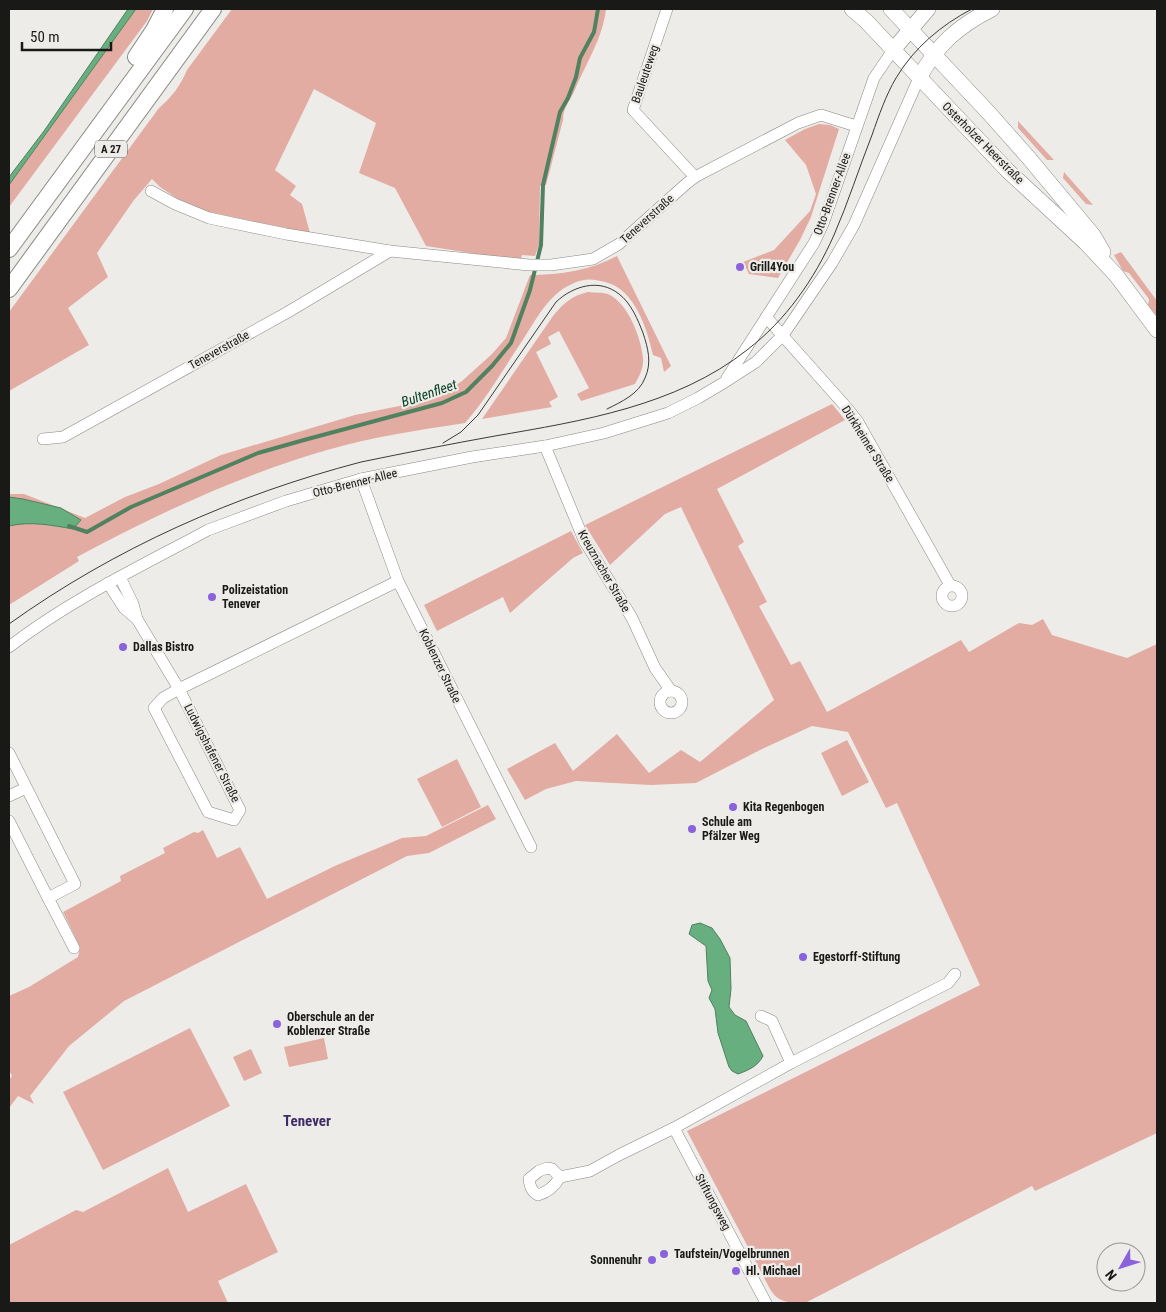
<svg xmlns="http://www.w3.org/2000/svg" width="1166" height="1312" font-family="'Roboto Condensed',sans-serif">
  <rect width="100%" height="100%" fill="#edece8"/>
  <g fill="#e2aca3">
    <path d="M 136,9 L 153,9 L 147,21 L 9,207 L 9,185 Z"/>
    <path d="M 232,9 L 606,9 C 603,38 585,65 574,92 C 569,102 563,108 563,120 L 546,185 L 540,186 L 539,245 L 535,256 L 522,255 L 521,259 L 483,255 L 426,246 L 395,188 L 359,173 L 376,123 L 314,89 L 275,170 L 296,186 L 290,195 L 302,204 L 310,233 L 204,211 L 178,199 L 160,187 L 152,179 L 134,200 L 97,253 L 108,277 L 68,308 L 89,345 L 9,391 L 9,312 L 159,108 C 171,98 181,85 187,70 Z"/>
    <path d="M 1018,121 L 1054,160 L 1047,160 L 1018,128 Z"/>
    <path d="M 819,124 L 830,125 L 839,129 L 811,217 L 800,240 L 778,278 L 749,274 L 743,262 L 774,250 L 810,211 L 816,194 L 806,165 L 785,140 L 805,129 Z"/>
    <path d="M 1064,172 L 1093,205 L 1086,204 L 1063,178 Z"/>
    <path d="M 1121,252 L 1157,301 L 1157,316 L 1148,305 L 1149,299 L 1129,273 L 1123,271 L 1114,255 Z"/>
    <path d="M 617,256 L 671,366 L 664,372 L 661,358 L 653,355 C 647,329 635,289 605,282 C 592,279 585,278 572,284 C 549,294 537,318 524,338 C 505,366 488,397 465,423 C 419,430 372,437 327,450 C 240,475 157,514 77,557 L 79,561 L 9,605 L 9,494 L 24,494 L 85,518 L 125,497 L 159,484 L 221,455 L 355,415 L 409,404 L 444,393 L 462,381 L 492,354 L 506,338 L 530,275 C 560,275 591,270 617,256 Z"/>
    <path d="M 588,292 C 594,293 602,292 608,294 C 628,303 641,337 643,358 C 644,367 640,375 635,384 L 581,401 L 577,394 L 589,388 L 559,331 L 548,337 L 551,344 L 536,352 L 558,397 L 549,402 L 552,407 L 482,419 L 553,316 C 564,303 571,296 588,292 Z"/>
    <path d="M 832,404 L 845,420 L 717,489 L 744,542 L 738,546 L 767,602 L 759,606 L 791,665 L 800,661 L 827,712 L 961,640 L 969,652 L 1019,623 L 1032,625 L 1043,619 L 1052,635 L 1127,658 L 1157,644 L 1157,1133 L 1035,1191 L 1032,1186 L 805,1303 C 790,1303 778,1303 770,1289 L 687,1131 L 980,985 L 897,803 L 886,808 L 848,732 L 812,726 L 760,750 L 696,783 L 651,785 L 576,781 L 546,789 L 525,800 L 507,769 L 555,743 L 573,771 L 617,734 L 649,773 L 681,750 L 700,762 L 774,700 L 681,507 L 665,514 L 610,565 L 585,525 Z"/>
    <path d="M 571,531 L 583,553 L 573,558 L 510,613 L 503,597 L 437,631 L 424,605 Z"/>
    <path d="M 847,740 L 869,782 L 842,796 L 821,753 Z"/>
    <path d="M 457,759 L 481,807 L 442,827 L 417,779 Z"/>
    <path d="M 488,805 L 496,819 L 429,853 L 407,856 L 124,1001 L 69,1046 L 30,1096 L 34,1104 L 18,1096 L 9,1108 L 9,1080 L 12,1076 L 9,1070 L 9,996 L 29,987 L 78,957 L 80,947 L 63,912 L 121,881 L 120,876 L 165,853 L 163,848 L 194,832 L 198,833 L 203,830 L 217,858 L 240,847 L 267,899 L 337,865 L 402,838 L 426,836 Z"/>
    <path d="M 190,1028 L 230,1106 L 103,1170 L 63,1092 Z"/>
    <path d="M 324,1038 L 328,1059 L 289,1067 L 284,1047 Z"/>
    <path d="M 251,1049 L 262,1073 L 244,1081 L 233,1057 Z"/>
    <path d="M 168,1168 L 188,1212 L 246,1184 L 278,1252 L 218,1281 L 228,1303 L 9,1303 L 9,1245 L 76,1210 L 83,1212 Z"/>
  </g>
  <g fill="#67af7e" stroke="#50825f">
    <path d="M 128,9 L 136,9 L 9,185 L 9,177 L 44,131 Z"/>
    <path d="M 9,497 L 23,499 L 61,508 L 81,520 L 73,529 C 51,525 30,521 9,526 Z"/>
    <path d="M 700,923 L 712,928 L 720,939 L 730,958 L 731,989 L 729,1007 L 735,1015 L 746,1021 L 763,1056 C 758,1066 749,1070 738,1074 L 732,1071 L 729,1067 L 718,1033 L 715,1009 L 709,998 L 712,990 L 708,981 L 706,946 L 689,934 L 692,925 Z"/>
  </g>
  <g fill="none" stroke-linecap="round" stroke-linejoin="round">
    <path stroke="#50825f" stroke-width="4" d="M 69,526 L 87,532 L 131,507 L 258,453 L 304,440 L 442,403 L 466,392 L 492,366 L 511,343 L 530,290 L 541,245 L 543,185 L 560,112 L 568,98 L 576,77 L 580,58 L 594,32 L 598,9"/>
    <g stroke="#898885" stroke-width="12">
      <g id="minor">
        <path d="M 667,9 L 633,110 L 695,177"/>
        <path d="M 151,191 L 175,204 L 209,218 L 286,234 L 390,251 L 529,265 L 551,265 L 593,259 L 619,244 L 686,184 L 695,177 L 798,123 L 821,115 L 856,126"/>
        <path d="M 766,317 L 847,408 L 858,422 L 950,585"/>
        <path d="M 727,378 L 814,243 L 823,224 L 874,78 L 893,50"/>
        <path d="M 43,439 L 63,437 L 288,312 L 390,251"/>
        <path d="M 545,446 L 584,540 L 632,618 L 655,668 L 671,691"/>
        <path d="M 361,479 L 398,581 L 531,847"/>
        <path d="M 120,577 L 133,604 L 137,619"/>
        <path d="M 108,583 L 124,608 L 137,619 L 179,689 L 240,810 L 234,820 L 208,812 L 154,708 L 163,698 L 179,689 L 398,581"/>
        <circle cx="952" cy="596" r="10"/>
        <path d="M 9,647 C 66,603 131,571 195,537 L 208,530 L 286,501 L 361,479 L 472,457 L 545,446 L 604,433 L 668,413 L 698,398 L 725,382 L 756,362 L 783,335 L 832,263 L 854,225 L 919,78"/>
        <circle cx="671" cy="702" r="11"/>
        <path d="M 9,753 L 75,884 L 48,898 L 9,821"/>
        <path d="M 9,796 L 26,788"/>
        <path d="M 48,898 L 74,948"/>
        <path d="M 761,1016 L 772,1021 L 791,1063"/>
        <path d="M 674,1128 L 766,1303"/>
        <path d="M 560,1177 C 555,1186 548,1192 538,1195 C 531,1191 530,1186 529,1179 L 539,1171 L 547,1168 L 552,1169 L 560,1177 L 590,1171 L 619,1155 L 674,1128 L 791,1063 L 948,983 L 955,974"/>
      </g>
    </g>
    <g stroke="#898885" stroke-width="16">
      <g id="major">
        <path d="M 852,9 L 866,21 L 1008,171 L 1086,243 L 1116,275 L 1157,330"/>
        <path d="M 891,9 L 988,112 L 1028,157 L 1093,235 L 1103,252"/>
        <path d="M 893,50 L 928,9"/>
        <path d="M 919,78 C 937,45 958,26 992,9"/>
      </g>
    </g>
    <g stroke="#898885" stroke-width="18">
      <g id="highway">
        <path d="M 136,57 L 154,30 L 165,9"/>
        <path d="M 9,249 L 185,9"/>
        <path d="M 9,289 L 213,9"/>
      </g>
    </g>
    <use href="#minor" stroke="#fff" stroke-width="11"/>
    <use href="#major" stroke="#fff" stroke-width="15"/>
    <use href="#highway" stroke="#fff" stroke-width="16"/>
    <g stroke="#3b3b39" stroke-width="1">
      <path d="M 443,443 L 461,432 L 478,415 L 556,302 C 573,286 599,278 619,294 C 631,303 638,320 643,333 C 648,348 652,363 645,378 C 639,394 621,402 607,409"/>
      <path d="M 9,624 C 115,548 235,495 361,462 C 405,453 450,444 495,436 C 582,421 676,406 747,350 C 786,320 814,280 834,235 C 848,203 859,168 872,135 C 879,115 886,95 896,78 C 914,48 941,25 972,9"/>
    </g>
  </g>
  <g fill="#8962dc" stroke="#edece8" stroke-width="2">
    <circle cx="740" cy="267" r="5"/>
    <circle cx="212" cy="597" r="5"/>
    <circle cx="123" cy="647" r="5"/>
    <circle cx="733" cy="807" r="5"/>
    <circle cx="692" cy="829" r="5"/>
    <circle cx="803" cy="957" r="5"/>
    <circle cx="277" cy="1024" r="5"/>
    <circle cx="664" cy="1254" r="5"/>
    <circle cx="652" cy="1260" r="5"/>
    <circle cx="736" cy="1271" r="5"/>
  </g>
  <g text-anchor="middle" stroke-width="4.5" stroke-linejoin="round" paint-order="stroke">
    <rect fill="#edece8" stroke="#595856" stroke-width="1" x="95" y="140.5" width="32" height="17" rx="4"/>
    <g font-size="11" font-weight="bold" fill="#191917">
      <text x="111" y="153">A 27</text>
    </g>
    <g font-size="12" fill="#191917" stroke="#edece8">
      <text transform="translate(645 74) rotate(-71)" y="4">Bauleuteweg</text>
      <text transform="translate(983 143) rotate(45)" y="4">Osterholzer Heerstraße</text>
      <text transform="translate(832 194) rotate(-70)" y="4">Otto-Brenner-Allee</text>
      <text transform="translate(647 219) rotate(-42)" y="4">Teneverstraße</text>
      <text transform="translate(219 350) rotate(-29)" y="4">Teneverstraße</text>
      <text transform="translate(868 444) rotate(58)" y="4">Dürkheimer Straße</text>
      <text transform="translate(355 483) rotate(-14)" y="4">Otto-Brenner-Allee</text>
      <text transform="translate(604 571) rotate(60)" y="4">Kreuznacher Straße</text>
      <text transform="translate(440 666) rotate(64)" y="4">Koblenzer Straße</text>
      <text transform="translate(212 753) rotate(63)" y="4">Ludwigshafener Straße</text>
      <text transform="translate(713 1202) rotate(62)" y="4">Stiftungsweg</text>
    </g>
    <g font-size="12" font-weight="bold" fill="#191917" stroke="#edece8" text-anchor="start">
      <text x="750" y="271">Grill4You</text>
      <text x="222" y="594">Polizeistation<tspan x="222" dy="14">Tenever</tspan></text>
      <text x="133" y="651">Dallas Bistro</text>
      <text x="743" y="811">Kita Regenbogen</text>
      <text x="702" y="826">Schule am<tspan x="702" dy="14">Pfälzer Weg</tspan></text>
      <text x="813" y="961">Egestorff-Stiftung</text>
      <text x="287" y="1021">Oberschule an der<tspan x="287" dy="14">Koblenzer Straße</tspan></text>
      <text x="674" y="1258">Taufstein/Vogelbrunnen</text>
      <text x="642" y="1264" text-anchor="end">Sonnenuhr</text>
      <text x="746" y="1275">Hl. Michael</text>
    </g>
    <g font-size="14" font-style="italic" fill="#064021" stroke="#edece8">
      <text transform="translate(429 393) rotate(-19)" y="5">Bultenfleet</text>
    </g>
    <g font-size="15" font-weight="bold" fill="#3e2c67" stroke="#edece8">
      <text x="307" y="1126">Tenever</text>
    </g>
  </g>
  <rect width="1166" height="1312" fill="none" stroke="#191917" stroke-width="20"/>
  <g transform="translate(1121 1267) rotate(231)"><circle r="24" fill="#edece8" stroke="#989894"/>
  <path d="M0-4L9 19L0 12L-9 19Z" fill="#8962dc"/>
  <text y="-8" font-size="14" font-weight="bold" text-anchor="middle" fill="#191917">N</text>
  </g>
  <path d="M22 42v8h89v-8" fill="none" stroke="#191917" stroke-width="2.5"/>
  <text x="30" y="42" font-size="15" fill="#191917" stroke="#edece8" stroke-width="4" paint-order="stroke">50 m</text>
</svg>
